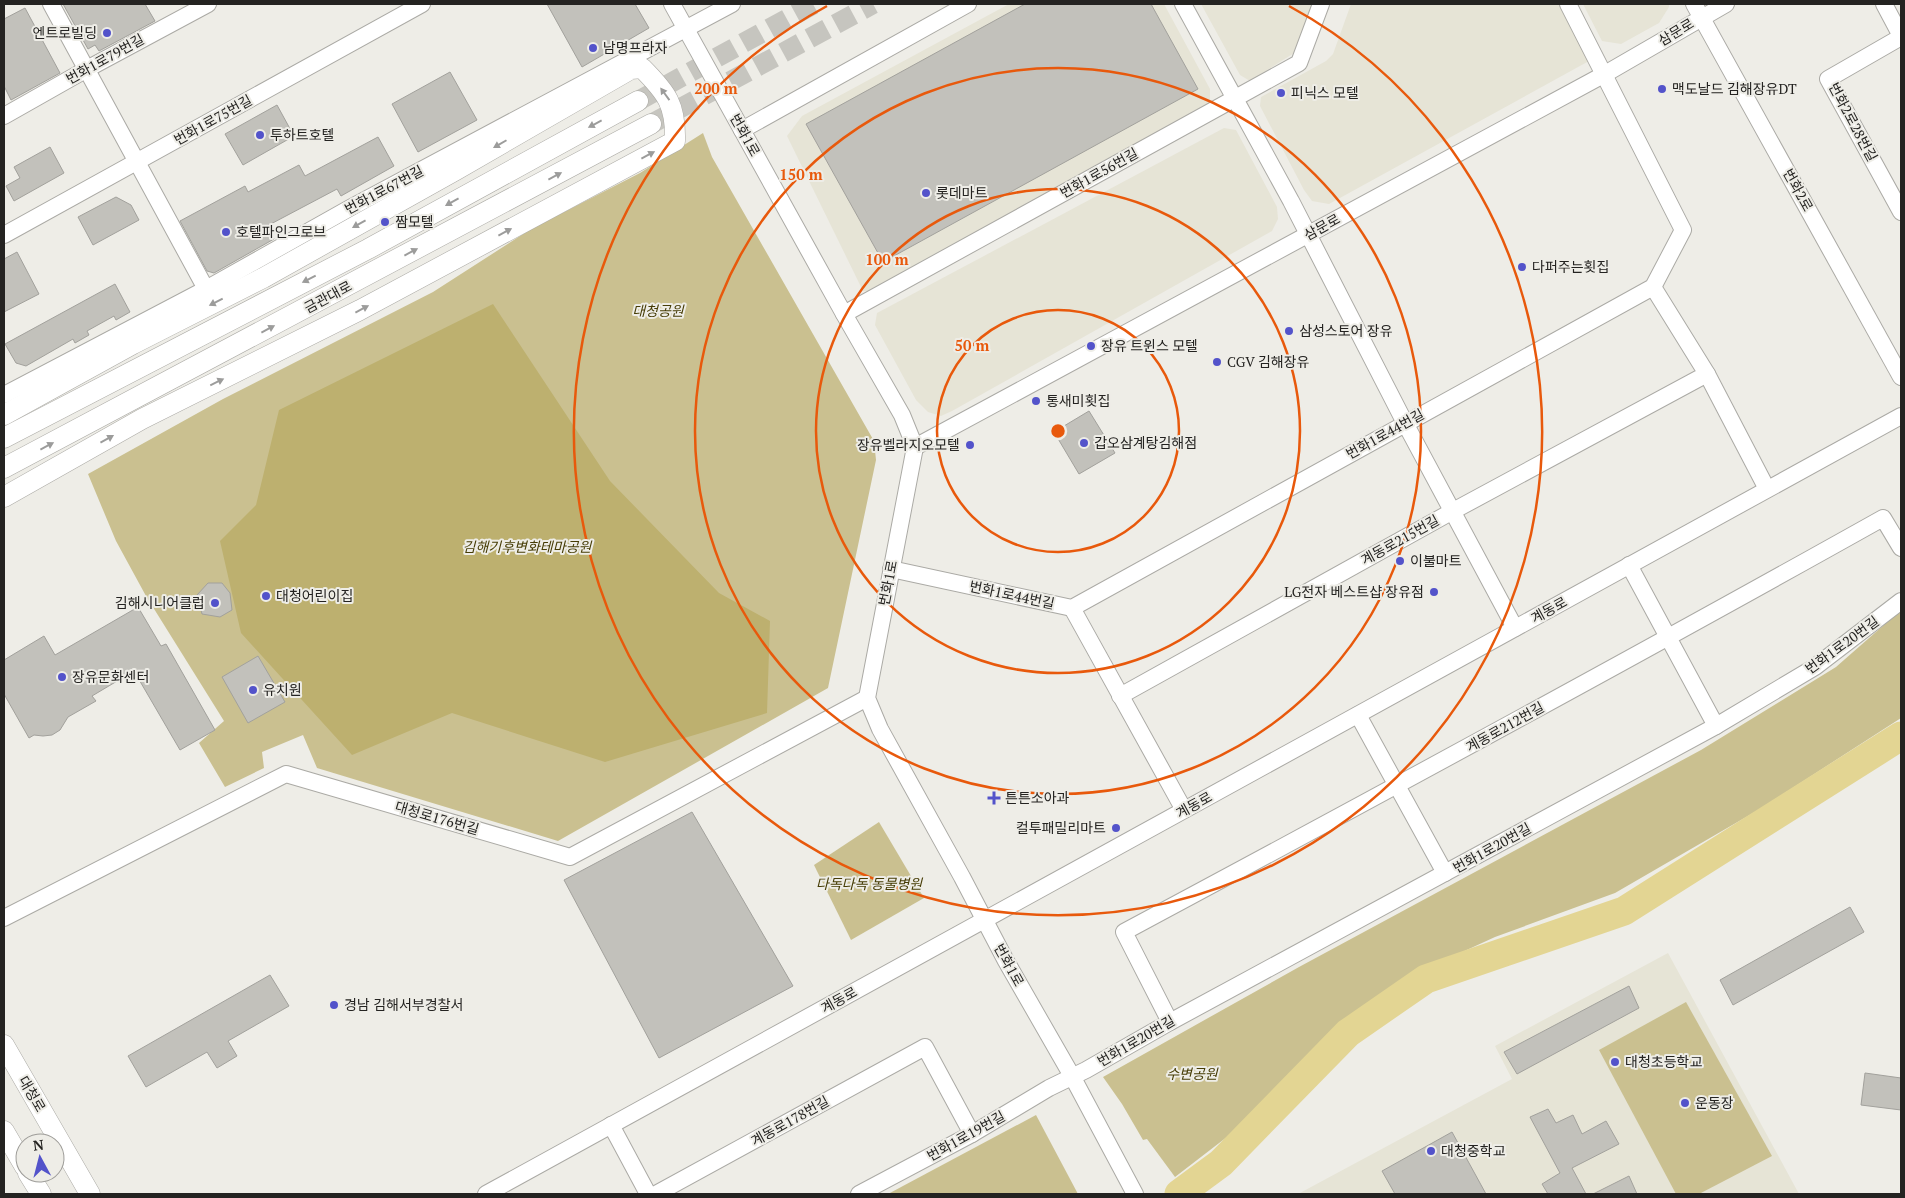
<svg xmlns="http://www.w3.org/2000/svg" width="1905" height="1198" font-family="'PT Serif','Noto Sans KR',serif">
  <rect width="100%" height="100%" fill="#eeede7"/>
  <g fill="#e6e4d6">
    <path d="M 1009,4 L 1164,4 L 1210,89 L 1210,105 L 879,291 L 863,291 L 787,136 L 802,116 Z"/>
    <path d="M 1201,4 L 1326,4 L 1313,41 L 1250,81 L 1240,75 Z"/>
    <path d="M 1351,4 L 1566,4 L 1589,61 L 1329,204 L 1312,201 L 1304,190 L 1260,106 L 1261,97 L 1326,61 L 1333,54 Z"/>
    <path d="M 1583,4 L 1669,4 L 1669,7 L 1659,23 L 1621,44 L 1602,41 Z"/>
    <path d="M 1224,128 L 1236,130 L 1277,207 L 1278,219 L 1272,231 L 952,411 L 941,416 L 928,412 L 916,400 L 875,325 L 877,313 Z"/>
    <path d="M 1668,953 L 1799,1194 L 1298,1194 L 1512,1079 L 1495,1046 Z"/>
  </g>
  <g fill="#cac090">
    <path d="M 703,133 L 712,157 L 874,441 L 876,460 L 828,688 L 558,841 L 317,768 L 303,735 L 262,752 L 264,768 L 225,787 L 199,743 L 224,721 L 146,596 L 116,541 L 88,474 L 223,399 L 433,292 L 531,229 L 640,173 Z"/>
    <path d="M 1901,610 L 1901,718 L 1760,809 L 1615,893 L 1495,937 L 1408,977 L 1358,1018 L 1249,1120 L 1175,1177 L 1147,1139 L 1143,1140 L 1122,1104 L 1103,1077 L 1299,967 L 1701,750 L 1836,667 Z"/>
    <path d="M 879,822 L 924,898 L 851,940 L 814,865 Z"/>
    <path d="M 1686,1002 L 1772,1156 L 1699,1194 L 1676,1194 L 1599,1050 Z"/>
    <path d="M 1036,1115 L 1078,1194 L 888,1194 Z"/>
  </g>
  <path fill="#bdb06f" d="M 493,304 L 610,481 L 719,593 L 770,621 L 767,713 L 605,762 L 452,713 L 352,755 L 241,633 L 220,541 L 256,505 L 279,410 Z"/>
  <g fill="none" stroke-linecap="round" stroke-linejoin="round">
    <path stroke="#e3d593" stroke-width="29" d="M 1179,1194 L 1221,1163 L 1348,1033 L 1426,979 L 1624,911 L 1901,736"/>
  </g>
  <g fill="#c2c1bb" stroke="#a2a19c">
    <path d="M 63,4 L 145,4 L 155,21 L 99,51 L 95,45 L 88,49 Z"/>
    <path d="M 547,4 L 635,4 L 649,28 L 582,67 Z"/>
    <path d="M 1025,4 L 1151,4 L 1198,89 L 883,262 L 806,124 Z"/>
    <path d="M 25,8 L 60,73 L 11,100 L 4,86 L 4,19 Z"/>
    <path d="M 450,72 L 477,120 L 418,152 L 392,104 Z"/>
    <path d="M 277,105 L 294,136 L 243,165 L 225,134 Z"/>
    <path d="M 378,137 L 394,166 L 341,196 L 337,189 L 267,226 L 274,239 L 214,273 L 207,271 L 180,221 L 245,186 L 248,192 L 299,165 L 305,176 Z"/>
    <path d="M 50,147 L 64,173 L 14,201 L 6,186 L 20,178 L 14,167 Z"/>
    <path d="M 116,197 L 131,205 L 139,220 L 93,245 L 78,217 Z"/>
    <path d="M 17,252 L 39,294 L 4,312 L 4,259 Z"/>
    <path d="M 115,284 L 130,312 L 116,320 L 114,316 L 87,331 L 89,335 L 75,343 L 73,339 L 26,366 L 16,363 L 5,344 Z"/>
    <path d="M 1089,411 L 1115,453 L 1079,474 L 1054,432 Z"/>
    <path d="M 208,583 L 222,583 L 230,593 L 232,610 L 220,617 L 202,614 L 197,595 Z"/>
    <path d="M 138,607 L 161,646 L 166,644 L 215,730 L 180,750 L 134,671 L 92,696 L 96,701 L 68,717 L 60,730 L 52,735 L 43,736 L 34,735 L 29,738 L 4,694 L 4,660 L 44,636 L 55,655 Z"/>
    <path d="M 258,656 L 285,702 L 248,723 L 222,677 Z"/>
    <path d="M 692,812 L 793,986 L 659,1058 L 564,880 Z"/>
    <path d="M 1850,907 L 1864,932 L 1733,1005 L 1720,980 Z"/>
    <path d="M 270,975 L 289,1006 L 228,1041 L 237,1056 L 217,1068 L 207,1052 L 146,1087 L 128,1056 Z"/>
    <path d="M 1629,986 L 1639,1008 L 1517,1074 L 1504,1052 Z"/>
    <path d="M 1865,1073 L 1901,1078 L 1901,1110 L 1861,1105 Z"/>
    <path d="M 1548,1109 L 1556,1123 L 1573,1115 L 1582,1134 L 1606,1121 L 1619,1144 L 1572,1168 L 1586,1194 L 1548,1194 L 1542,1184 L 1560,1173 L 1530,1117 Z"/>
    <path d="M 1452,1132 L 1486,1194 L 1395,1194 L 1382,1171 Z"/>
    <path d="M 1629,1176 L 1637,1194 L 1593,1194 Z"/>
  </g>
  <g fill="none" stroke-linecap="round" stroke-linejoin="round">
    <g stroke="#c6c5bf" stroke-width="20" stroke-dasharray="20 10" stroke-linecap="butt">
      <path d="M 638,101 L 814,4"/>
      <path d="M 651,124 L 873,4"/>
    </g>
    <g stroke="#abaaa5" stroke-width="18">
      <g id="minor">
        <path d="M 51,4 L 206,289"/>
        <path d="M 672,4 L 844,314 L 902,415 L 915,447 L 867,698 L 880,729 L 962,877 L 1006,961 L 1072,1076 L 1135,1194"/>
        <path d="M 1183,4 L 1291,201 L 1405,423 L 1515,628"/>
        <path d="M 1694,4 L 1901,377"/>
        <path d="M 1884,4 L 1901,36"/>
        <path d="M 1901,37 L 1828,79 L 1901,212"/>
        <path d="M 4,116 L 87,69 L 208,4"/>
        <path d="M 742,130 L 968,4"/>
        <path d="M 4,235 L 422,4"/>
        <path d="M 844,314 L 1299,63 L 1321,4"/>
        <path d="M 1707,374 L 1767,489"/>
        <path d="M 4,395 L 206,289 L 350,208 L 732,4"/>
        <path d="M 915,447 L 1605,74 L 1726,4"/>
        <path d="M 1629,565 L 1716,726"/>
        <path d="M 891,569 L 1072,608 L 1653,287 L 1683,230 L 1568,4"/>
        <path d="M 1072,608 L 1184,810"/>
        <path d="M 1120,696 L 1453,511 L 1707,374 L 1653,287"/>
        <path d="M 1358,715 L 1445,873"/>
        <path d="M 4,918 L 286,774 L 570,857 L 867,698"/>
        <path d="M 1170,1022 L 1124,932 C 1378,796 1631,659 1883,518 L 1901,548"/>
        <path d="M 611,1125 L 648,1194"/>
        <path d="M 486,1194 L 1901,416"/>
        <path d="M 656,1194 L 925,1047 L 972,1134"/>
        <path d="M 859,1194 L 972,1134 L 1049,1088 L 1086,1070 L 1170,1022 L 1716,726 L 1815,667 L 1901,601"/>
      </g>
    </g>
    <g stroke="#abaaa5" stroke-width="21">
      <g id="major">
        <path d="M 4,415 L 133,344 L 263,278 L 456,170 L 631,69 L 642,68 C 667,93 676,105 675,141 L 360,310 L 142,419 L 4,497"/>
        <path d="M 4,438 L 368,249 L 638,101"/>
        <path d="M 4,468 L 651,124"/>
        <path d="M 4,1045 L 90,1194"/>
        <path d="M 4,1131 L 25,1167"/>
        <path d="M 28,1173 L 41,1194"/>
      </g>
    </g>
    <use href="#minor" stroke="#fff" stroke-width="16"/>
    <use href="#major" stroke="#fff" stroke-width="20"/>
  </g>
  <defs><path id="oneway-solid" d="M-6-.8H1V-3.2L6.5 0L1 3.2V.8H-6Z" transform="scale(1.25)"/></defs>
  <g fill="#9c9c9b">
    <use href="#oneway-solid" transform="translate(665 94) rotate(-126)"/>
    <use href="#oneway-solid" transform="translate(595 124) rotate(152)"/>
    <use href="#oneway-solid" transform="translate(500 144) rotate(150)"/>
    <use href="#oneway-solid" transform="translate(648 155) rotate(-28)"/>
    <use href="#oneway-solid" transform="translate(555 176) rotate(-28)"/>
    <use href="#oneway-solid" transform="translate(452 202) rotate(151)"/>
    <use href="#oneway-solid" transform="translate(359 224) rotate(151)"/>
    <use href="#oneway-solid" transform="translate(505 232) rotate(-28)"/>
    <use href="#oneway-solid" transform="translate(411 252) rotate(-28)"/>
    <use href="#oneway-solid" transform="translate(309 279) rotate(153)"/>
    <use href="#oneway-solid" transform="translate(216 302) rotate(153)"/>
    <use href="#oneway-solid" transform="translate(362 309) rotate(-28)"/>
    <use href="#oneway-solid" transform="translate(268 329) rotate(-28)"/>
    <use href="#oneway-solid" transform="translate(217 382) rotate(-26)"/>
    <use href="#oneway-solid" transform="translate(107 439) rotate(-29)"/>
    <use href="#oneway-solid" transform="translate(47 446) rotate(-28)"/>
  </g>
  <g fill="none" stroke="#e8590c" stroke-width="2.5">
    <circle cx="1058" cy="431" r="121"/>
    <circle cx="1058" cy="431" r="242"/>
    <circle cx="1058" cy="431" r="363"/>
    <path d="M1289 6A484 484 0 1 1 827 6"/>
  </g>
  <g fill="#5353ca" stroke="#eeede7" stroke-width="2">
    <circle cx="107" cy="33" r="5"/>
    <circle cx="593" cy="48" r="5"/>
    <circle cx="1662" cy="89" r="5"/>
    <circle cx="1281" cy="93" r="5"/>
    <circle cx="260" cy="135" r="5"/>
    <circle cx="926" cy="193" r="5"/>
    <circle cx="385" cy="222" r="5"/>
    <circle cx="226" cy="232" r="5"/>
    <circle cx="1522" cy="267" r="5"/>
    <circle cx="1289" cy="331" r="5"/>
    <circle cx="1091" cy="346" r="5"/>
    <circle cx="1217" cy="362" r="5"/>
    <circle cx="1036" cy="401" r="5"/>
    <circle cx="1084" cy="443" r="5"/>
    <circle cx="970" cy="445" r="5"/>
    <circle cx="1400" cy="561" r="5"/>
    <circle cx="1434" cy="592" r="5"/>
    <circle cx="266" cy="596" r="5"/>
    <circle cx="215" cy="603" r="5"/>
    <circle cx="62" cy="677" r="5"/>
    <circle cx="253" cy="690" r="5"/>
    <path d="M991.5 790.5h5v5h5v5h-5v5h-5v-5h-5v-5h5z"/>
    <circle cx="1116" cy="828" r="5"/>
    <circle cx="334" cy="1005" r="5"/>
    <circle cx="1615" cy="1062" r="5"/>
    <circle cx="1685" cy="1103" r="5"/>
    <circle cx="1431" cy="1151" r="5"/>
  </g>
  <g text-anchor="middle" stroke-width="4" stroke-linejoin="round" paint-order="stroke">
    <g font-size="14" fill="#242321" stroke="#eeede7">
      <text transform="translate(1676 32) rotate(-31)" y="5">삼문로</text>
      <text transform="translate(105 59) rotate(-29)" y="5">번화1로79번길</text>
      <text transform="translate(213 120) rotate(-29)" y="5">번화1로75번길</text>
      <text transform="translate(1853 122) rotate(62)" y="5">번화2로28번길</text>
      <text transform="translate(745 135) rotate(61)" y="5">번화1로</text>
      <text transform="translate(1099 173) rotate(-29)" y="5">번화1로56번길</text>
      <text transform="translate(384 190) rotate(-28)" y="5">번화1로67번길</text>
      <text transform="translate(1798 190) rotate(61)" y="5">번화2로</text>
      <text transform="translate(1322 227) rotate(-29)" y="5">삼문로</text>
      <text transform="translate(328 297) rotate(-28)" y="5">금관대로</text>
      <text transform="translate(1385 434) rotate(-29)" y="5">번화1로44번길</text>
      <text transform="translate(1400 540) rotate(-29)" y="5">계동로215번길</text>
      <text transform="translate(888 583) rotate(-79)" y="5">번화1로</text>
      <text transform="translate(1012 595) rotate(12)" y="5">번화1로44번길</text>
      <text transform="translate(1549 610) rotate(-29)" y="5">계동로</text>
      <text transform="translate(1842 645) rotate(-36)" y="5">번화1로20번길</text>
      <text transform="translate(1505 727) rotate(-29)" y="5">계동로212번길</text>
      <text transform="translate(1194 805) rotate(-29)" y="5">계동로</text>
      <text transform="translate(437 818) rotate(16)" y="5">대청로176번길</text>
      <text transform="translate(1492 848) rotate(-29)" y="5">번화1로20번길</text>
      <text transform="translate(1009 965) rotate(61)" y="5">번화1로</text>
      <text transform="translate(839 1000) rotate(-29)" y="5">계동로</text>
      <text transform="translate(1136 1041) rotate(-30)" y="5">번화1로20번길</text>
      <text transform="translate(32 1094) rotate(60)" y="5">대청로</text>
      <text transform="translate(790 1121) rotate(-29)" y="5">계동로178번길</text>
      <text transform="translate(966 1136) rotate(-29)" y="5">번화1로19번길</text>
    </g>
    <g font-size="14" fill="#242321" stroke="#eeede7" text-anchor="start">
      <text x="97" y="38" text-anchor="end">엔트로빌딩</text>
      <text x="603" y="53">남명프라자</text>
      <text x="1672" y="94">맥도날드 김해장유DT</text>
      <text x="1291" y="98">피닉스 모텔</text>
      <text x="270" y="140">투하트호텔</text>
      <text x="936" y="198">롯데마트</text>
      <text x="395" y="227">짬모텔</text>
      <text x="236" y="237">호텔파인그로브</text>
      <text x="1532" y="272">다퍼주는횟집</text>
      <text x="1299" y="336">삼성스토어 장유</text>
      <text x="1101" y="351">장유 트윈스 모텔</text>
      <text x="1227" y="367">CGV 김해장유</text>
      <text x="1046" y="406">통새미횟집</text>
      <text x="1094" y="448">갑오삼계탕김해점</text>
      <text x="960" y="450" text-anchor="end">장유벨라지오모텔</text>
      <text x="1410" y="566">이불마트</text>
      <text x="1424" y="597" text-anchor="end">LG전자 베스트샵 장유점</text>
      <text x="276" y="601">대청어린이집</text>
      <text x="205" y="608" text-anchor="end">김해시니어클럽</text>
      <text x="72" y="682">장유문화센터</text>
      <text x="263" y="695">유치원</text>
      <text x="1005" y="803">튼튼소아과</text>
      <text x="1106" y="833" text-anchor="end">컬투패밀리마트</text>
      <text x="344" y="1010">경남 김해서부경찰서</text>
      <text x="1625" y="1067">대청초등학교</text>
      <text x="1695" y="1108">운동장</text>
      <text x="1441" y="1156">대청중학교</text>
    </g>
    <g font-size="14" font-style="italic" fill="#463c05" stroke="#eeede7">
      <text x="658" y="316">대청공원</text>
      <text x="527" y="552">김해기후변화테마공원</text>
      <text x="869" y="889">다독다독 동물병원</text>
      <text x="1192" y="1079">수변공원</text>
    </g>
  </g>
  <circle cx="1058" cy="431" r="8" fill="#e8590c" stroke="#eeede7" stroke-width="2.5"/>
  <g font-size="15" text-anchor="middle" font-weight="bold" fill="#e8590c" stroke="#eeede7" stroke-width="4" stroke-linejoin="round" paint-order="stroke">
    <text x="716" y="94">200 m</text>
    <text x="801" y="180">150 m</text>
    <text x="887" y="265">100 m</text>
    <text x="972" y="351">50 m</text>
  </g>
  <rect width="1905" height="1198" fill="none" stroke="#242321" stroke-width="10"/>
  <g transform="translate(40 1158) rotate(353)"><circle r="24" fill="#eeede7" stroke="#9d9c98"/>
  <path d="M0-4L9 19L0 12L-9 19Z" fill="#5353ca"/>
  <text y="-8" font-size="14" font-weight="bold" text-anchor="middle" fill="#242321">N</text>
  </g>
</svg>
